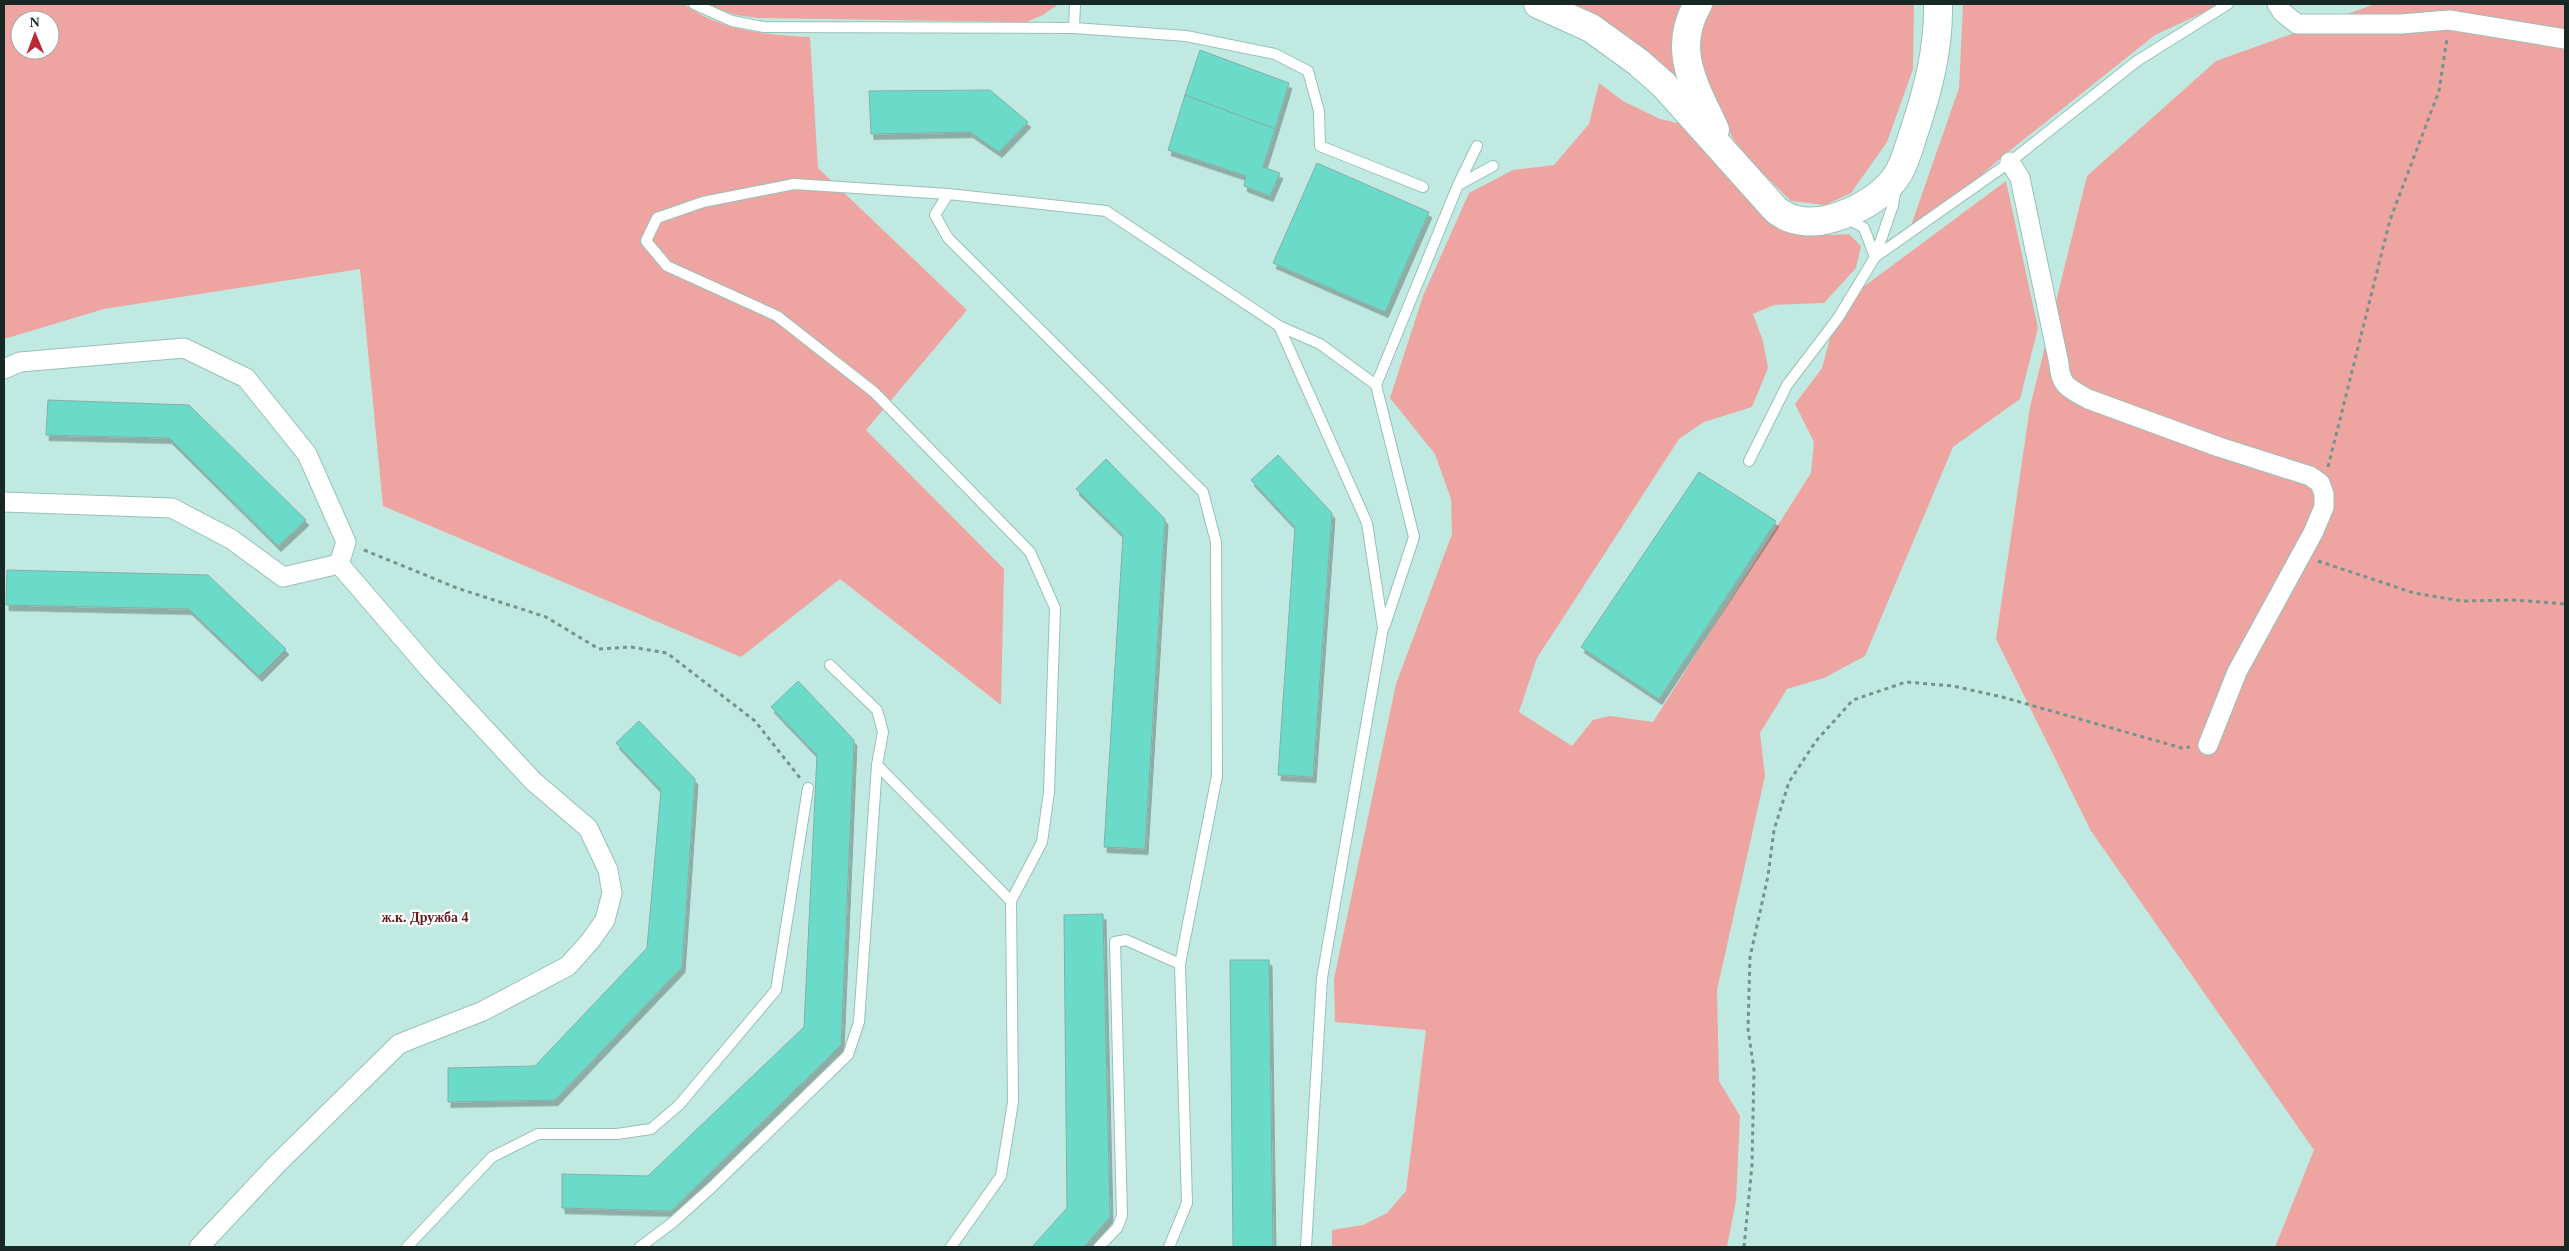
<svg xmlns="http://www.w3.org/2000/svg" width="2569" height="1251" font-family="'Times New Roman',serif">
  <defs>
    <filter id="shadow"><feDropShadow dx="3" dy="5.5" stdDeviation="0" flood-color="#0004"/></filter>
  </defs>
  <rect width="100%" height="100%" fill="#c0eae1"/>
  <g fill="#eea5a2" fill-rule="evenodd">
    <path d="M 4,4 L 684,4 C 721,31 767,35 810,37 L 818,168 L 967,310 L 866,430 L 1004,569 L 1001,705 L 840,579 L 741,657 L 383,506 L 360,269 L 104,309 L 4,339 ZM 20,20 L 50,20 L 50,50 L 20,50 Z"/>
    <path d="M 702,4 L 1059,4 L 1043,15 L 1026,22 L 759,18 L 736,15 Z"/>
    <path d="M 1566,4 L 1686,4 L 1693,107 Z"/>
    <path d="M 1710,4 L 1914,4 L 1913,69 L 1887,142 L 1851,193 L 1825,205 L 1791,201 L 1739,150 L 1697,69 L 1694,37 Z"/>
    <path d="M 1963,4 L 2222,4 L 2155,35 L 2008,152 L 1906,240 L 1959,88 Z"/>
    <path d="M 2375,4 L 2565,4 L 2565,1247 L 2275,1247 L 2314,1150 L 2091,831 L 1996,639 L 2030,407 L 2087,176 L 2216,61 Z"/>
    <path d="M 1599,83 L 1623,101 L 1660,119 L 1692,126 L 1776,225 L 1830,235 L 1849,234 L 1861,246 L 1856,268 L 1824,303 L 1774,305 L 1753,314 L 1763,341 L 1768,368 L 1752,407 L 1704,422 L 1679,439 L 1537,658 L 1519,712 L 1572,746 L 1593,720 L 1610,716 L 1653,722 L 1811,473 L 1814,442 L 1795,404 L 1822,368 L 1839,305 L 2006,181 L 2038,328 L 2020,399 L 1953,447 L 1865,656 L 1824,678 L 1787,689 L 1760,733 L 1765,776 L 1717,990 L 1719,1081 L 1740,1116 L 1736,1201 L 1727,1247 L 1332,1247 L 1332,1230 L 1363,1225 L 1387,1213 L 1406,1191 L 1426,1030 L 1335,1022 L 1334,979 L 1396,684 L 1452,534 L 1451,499 L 1435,454 L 1390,398 L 1423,296 L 1469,193 L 1513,170 L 1554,165 L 1589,124 Z"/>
  </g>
  <g fill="#6adbc8" stroke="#85aea6" filter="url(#shadow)">
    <path d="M 1200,50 L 1289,83 L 1275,129 L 1185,95 Z"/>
    <path d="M 990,90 L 1028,122 L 999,152 L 970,132 L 871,134 L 869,91 Z"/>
    <path d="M 1185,95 L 1275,129 L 1263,167 L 1280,173 L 1270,196 L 1244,186 L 1246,176 L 1168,150 Z"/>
    <path d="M 1317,163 L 1429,212 L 1385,312 L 1273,263 Z"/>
    <path d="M 48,400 L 189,405 L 306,520 L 278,546 L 169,438 L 46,435 Z"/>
    <path d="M 1278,455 L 1332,513 L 1313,777 L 1278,775 L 1295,527 L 1251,480 Z"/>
    <path d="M 1106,459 L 1165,519 L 1145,849 L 1104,847 L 1123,535 L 1076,489 Z"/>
    <path d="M 1699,472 L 1776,521 L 1659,699 L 1581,647 Z"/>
    <path d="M 7,570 L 208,575 L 286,649 L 259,676 L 189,609 L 6,605 Z"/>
    <path d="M 798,681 L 854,740 L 841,1045 L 671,1211 L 562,1208 L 562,1174 L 648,1176 L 804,1027 L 817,755 L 771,707 Z"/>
    <path d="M 639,721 L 695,779 L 682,967 L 555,1100 L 448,1102 L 448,1068 L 535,1066 L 647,948 L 661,790 L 616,743 Z"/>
    <path d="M 1103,914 L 1110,1217 L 1084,1247 L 1032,1247 L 1067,1208 L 1064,915 Z"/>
    <path d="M 1230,960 L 1269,960 L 1273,1247 L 1233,1247 Z"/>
  </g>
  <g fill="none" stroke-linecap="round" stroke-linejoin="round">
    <g stroke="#97c1b8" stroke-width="12">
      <g id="service">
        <path d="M 694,4 L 732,21 L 764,27 L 1074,28 L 1186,36 L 1275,54 L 1308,71 L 1319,111 L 1320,146 L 1423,187"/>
        <path d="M 1074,28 L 1075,4"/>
        <path d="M 1458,185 L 1493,166"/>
        <path d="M 948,194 L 794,184 L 703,202 L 657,218 L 646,241 L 667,266 L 777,316 L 874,392 L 1030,552 L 1055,608 L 1049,792 L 1042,842 L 1011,901 L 1013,1102 L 1001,1176 L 951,1247"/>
        <path d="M 1845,217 L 1864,228 L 1875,257 L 2006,165 L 2137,61 L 2228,4"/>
        <path d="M 1279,326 L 1320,344 L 1376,385 L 1414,537 L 1385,625"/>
        <path d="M 1376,385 L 1458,185 L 1477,146"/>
        <path d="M 1749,461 L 1787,385 L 1838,318 L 1875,257 L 1893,205 L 1896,187"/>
        <path d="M 877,765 L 1011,901"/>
        <path d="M 407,1247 L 492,1157 L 538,1134 L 617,1134 L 651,1129 L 679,1105 L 776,990 L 808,788"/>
        <path d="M 640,1247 L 672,1223 L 711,1188 L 848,1055 L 859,1022 L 877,765 L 883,732 L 877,710 L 830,665"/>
        <path d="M 1099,1247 L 1117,1228 L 1122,1216 L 1115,942 L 1126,940 L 1180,964"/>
        <path d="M 1169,1247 L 1187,1203 L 1180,964 L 1217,776 L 1216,542 L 1203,492 L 948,238 L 935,215 L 948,194 L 1106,211 L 1279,326 L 1367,523 L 1383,628 L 1322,978 L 1306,1247"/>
      </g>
    </g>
    <g stroke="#97c1b8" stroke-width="21">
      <g id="minor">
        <path d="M 2277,4 L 2282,12 L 2297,24 L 2401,24 L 2449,20 L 2565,39"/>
        <path d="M 2010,162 L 2020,178 L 2059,364 C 2060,386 2070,389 2088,399 L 2219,447 L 2310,476 L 2320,483 L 2324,494 L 2324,507 L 2313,533 L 2237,672 L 2208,745"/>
        <path d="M 4,369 L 20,362 L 184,348 L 246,378 L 307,454 L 346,542 L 339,564"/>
        <path d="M 4,502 L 172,508 L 231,539 L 283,577 L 339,564"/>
        <path d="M 199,1247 L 277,1164 L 399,1044 L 483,1011 L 568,966 L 591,940 L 605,920 L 612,893 L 608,870 L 588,828 L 533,781 L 431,671 L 339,564"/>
      </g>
    </g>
    <g stroke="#97c1b8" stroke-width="30">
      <g id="secondary">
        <path d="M 1538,4 L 1591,28 L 1638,62 L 1664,85 L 1776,210 C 1792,223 1814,224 1833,218 C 1857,211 1882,197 1896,177 C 1904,166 1908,150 1912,138 C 1927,93 1939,51 1938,4"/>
        <path d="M 1698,4 C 1671,50 1695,86 1715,130"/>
      </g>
    </g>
    <g stroke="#75938d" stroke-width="3" stroke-dasharray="4 4" stroke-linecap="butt">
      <path d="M 2328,467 L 2390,220 L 2439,91 L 2447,38"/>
      <path d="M 364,550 L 457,588 L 546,617 L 599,649 L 631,647 L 667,653 L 755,721 L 800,778"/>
      <path d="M 2318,561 L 2414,593 L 2462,601 L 2514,600 L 2565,604"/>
      <path d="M 1744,1247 L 1752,1165 L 1754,1070 L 1748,1029 L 1750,957 L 1768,876 L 1774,830 L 1789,782 L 1816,741 L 1853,700 L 1906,682 L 1953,686 L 2002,697 L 2182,748 L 2190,747"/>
    </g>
    <use href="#service" stroke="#fff" stroke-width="10"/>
    <use href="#minor" stroke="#fff" stroke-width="19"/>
    <use href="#secondary" stroke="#fff" stroke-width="28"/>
  </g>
  <g text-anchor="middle" stroke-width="4.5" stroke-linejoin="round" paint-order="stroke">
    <g font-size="14" font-weight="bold" fill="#611c1e" stroke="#fff">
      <text x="425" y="922">ж.к. Дружба 4</text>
    </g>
  </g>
  <rect width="2569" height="1251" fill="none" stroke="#172825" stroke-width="10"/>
  <g transform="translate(35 35) rotate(359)"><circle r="24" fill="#ffffff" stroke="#a2a9a8"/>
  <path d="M0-4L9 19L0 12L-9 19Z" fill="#ba2935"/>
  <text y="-8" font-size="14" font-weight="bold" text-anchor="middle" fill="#172825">N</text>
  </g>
</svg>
